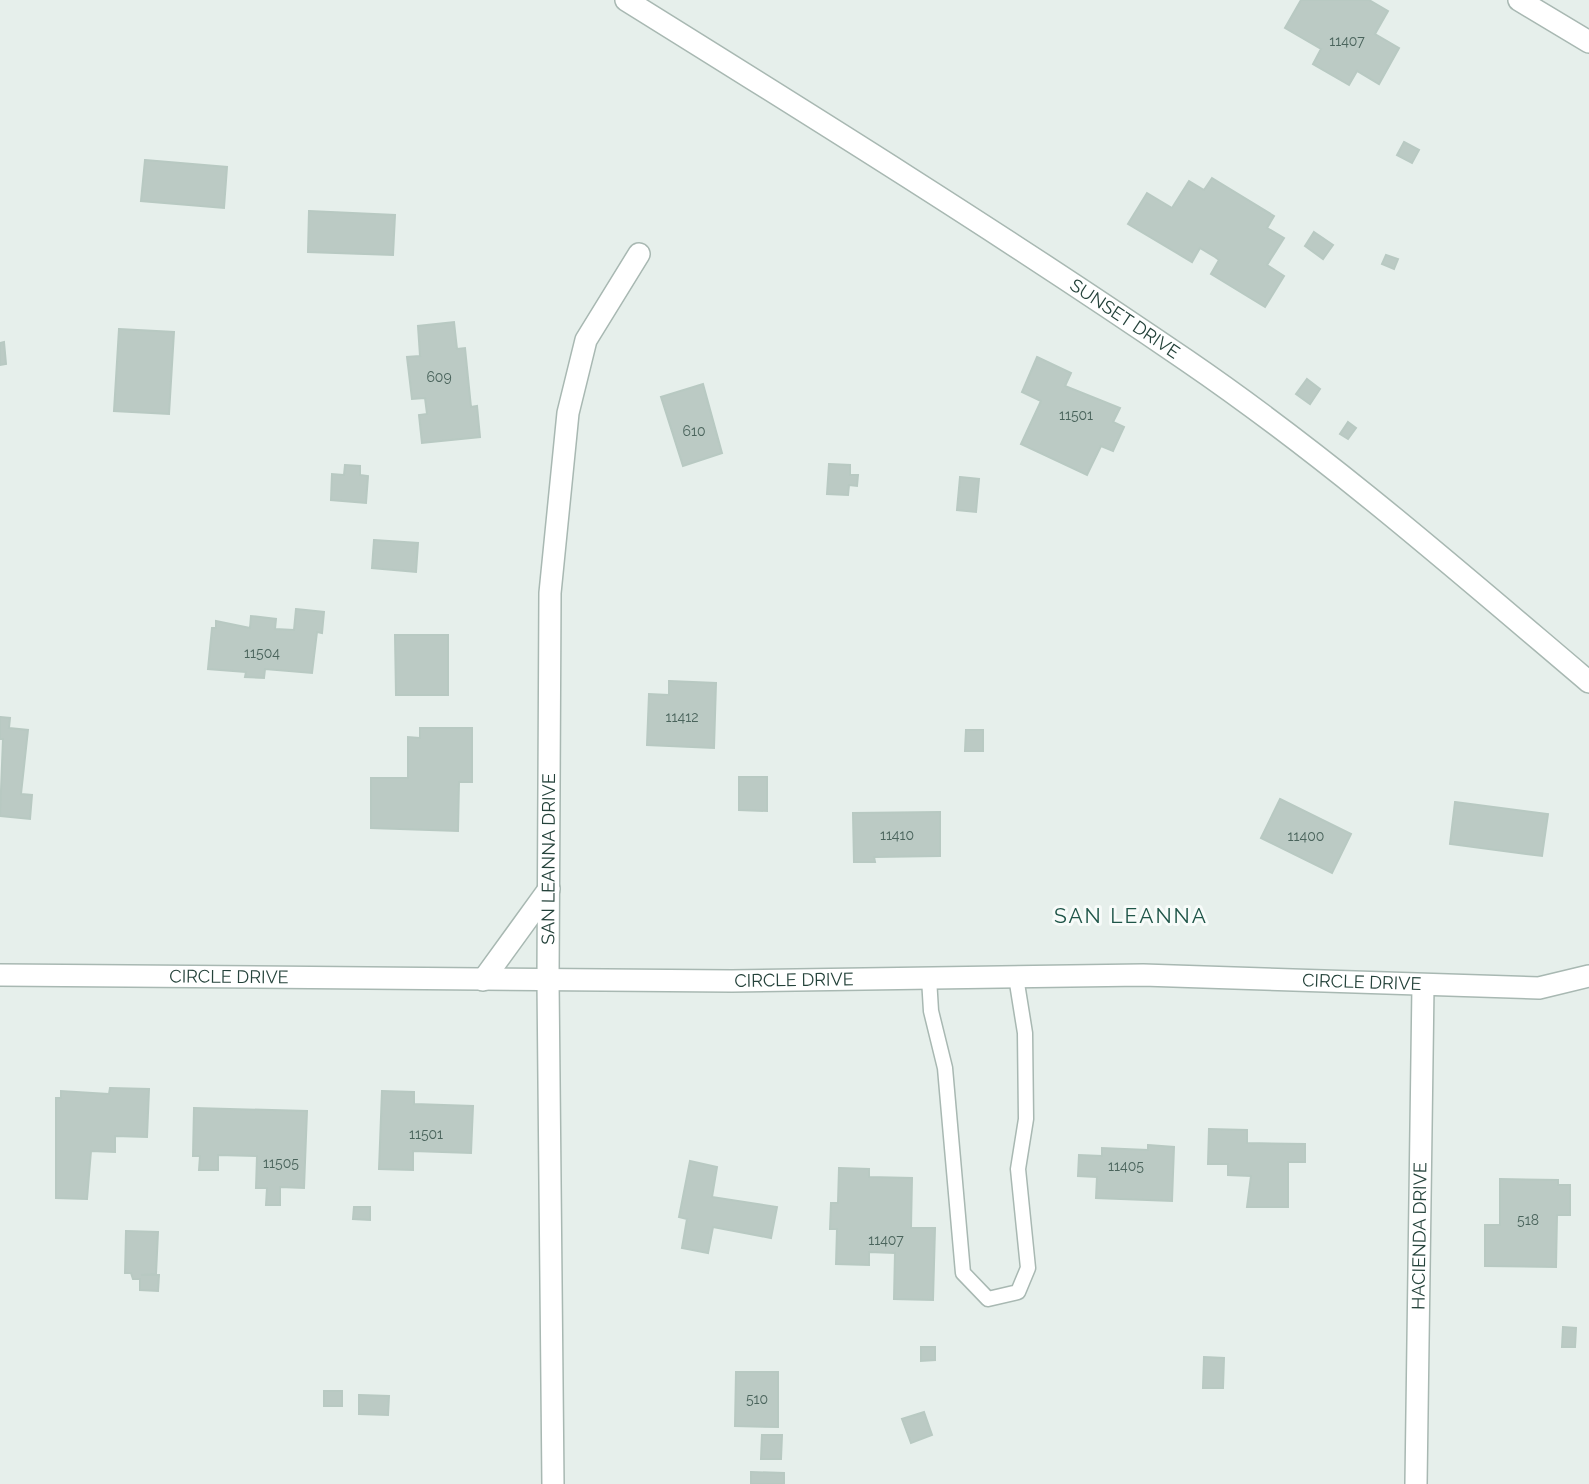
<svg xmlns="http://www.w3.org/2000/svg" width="1589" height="1484" font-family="Raleway,sans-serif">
  <rect width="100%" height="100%" fill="#e6efeb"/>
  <g fill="#bbcac4" stroke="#b8c9c2" stroke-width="2">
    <path d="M 1301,0 L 1369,0 L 1388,11 L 1375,34 L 1399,48 L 1379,84 L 1357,71 L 1349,85 L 1313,64 L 1321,49 L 1285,28 Z"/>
    <path d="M 1404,142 L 1419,150 L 1412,163 L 1397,155 Z"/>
    <path d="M 145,160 L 227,167 L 224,208 L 141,201 Z"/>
    <path d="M 1212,178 L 1274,216 L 1267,228 L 1284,238 L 1267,265 L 1284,276 L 1265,307 L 1211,274 L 1219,260 L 1215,257 L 1200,248 L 1192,262 L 1128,224 L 1147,193 L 1172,208 L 1189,181 L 1204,190 Z"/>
    <path d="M 309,211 L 395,215 L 393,255 L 308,252 Z"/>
    <path d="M 1314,232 L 1333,245 L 1323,259 L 1305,246 Z"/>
    <path d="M 1386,255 L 1398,259 L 1394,269 L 1382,264 Z"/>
    <path d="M 454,322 L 457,349 L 465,348 L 471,407 L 477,406 L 480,437 L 422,443 L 419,415 L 427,414 L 425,398 L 412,399 L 407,357 L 420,356 L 418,326 Z"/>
    <path d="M 119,329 L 174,332 L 169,414 L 114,411 Z"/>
    <path d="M 4,342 L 6,364 L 0,365 L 0,343 Z"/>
    <path d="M 1037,357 L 1071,373 L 1065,386 L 1120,408 L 1113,422 L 1124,427 L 1113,451 L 1101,446 L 1087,475 L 1021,444 L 1041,401 L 1022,392 Z"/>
    <path d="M 1307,379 L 1320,389 L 1310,404 L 1296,394 Z"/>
    <path d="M 703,384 L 722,453 L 683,466 L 661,397 Z"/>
    <path d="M 1348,422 L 1356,428 L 1348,439 L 1340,434 Z"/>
    <path d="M 829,464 L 850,465 L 850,475 L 858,475 L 857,486 L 849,485 L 848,495 L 827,494 Z"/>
    <path d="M 345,465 L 360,466 L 360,475 L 368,476 L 366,503 L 331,500 L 332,474 L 344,475 Z"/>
    <path d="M 960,477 L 979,479 L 976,512 L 957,510 Z"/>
    <path d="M 374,540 L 418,543 L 416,572 L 372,568 Z"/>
    <path d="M 296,609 L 324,612 L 322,633 L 317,632 L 312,673 L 265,669 L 264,678 L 245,677 L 246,672 L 208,669 L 212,628 L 216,628 L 216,621 L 250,628 L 251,616 L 276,619 L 275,629 L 294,630 Z"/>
    <path d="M 395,635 L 448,635 L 448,695 L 396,695 Z"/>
    <path d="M 669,681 L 716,683 L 714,748 L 647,745 L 649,694 L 669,695 Z"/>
    <path d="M 0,717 L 10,718 L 9,728 L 28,730 L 21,794 L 32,795 L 30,819 L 0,816 L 3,739 L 0,739 Z"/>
    <path d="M 420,728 L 472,728 L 472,782 L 459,782 L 458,831 L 371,828 L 371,778 L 408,778 L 408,737 L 420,738 Z"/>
    <path d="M 966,730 L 983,730 L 983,751 L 965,751 Z"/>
    <path d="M 739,777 L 767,777 L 767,811 L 739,810 Z"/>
    <path d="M 1280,799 L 1351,834 L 1332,873 L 1261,838 Z"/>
    <path d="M 1455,802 L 1548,814 L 1542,856 L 1450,844 Z"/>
    <path d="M 940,812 L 940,856 L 874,857 L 875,862 L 854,862 L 853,813 Z"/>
    <path d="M 110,1088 L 149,1089 L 147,1137 L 115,1136 L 115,1152 L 91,1151 L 87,1199 L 56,1198 L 56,1098 L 61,1098 L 61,1091 L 109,1094 Z"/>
    <path d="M 382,1091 L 414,1092 L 414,1104 L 473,1106 L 471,1153 L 413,1151 L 413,1170 L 379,1169 Z"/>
    <path d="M 194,1108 L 307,1111 L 304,1188 L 280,1187 L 280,1205 L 266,1205 L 267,1188 L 256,1188 L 257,1156 L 218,1155 L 218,1170 L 199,1170 L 200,1156 L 193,1156 Z"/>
    <path d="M 1209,1129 L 1247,1130 L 1247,1143 L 1305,1144 L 1305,1162 L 1288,1162 L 1288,1207 L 1247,1207 L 1251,1176 L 1228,1175 L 1228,1164 L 1208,1164 Z"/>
    <path d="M 1148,1145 L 1174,1147 L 1172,1201 L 1096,1198 L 1097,1177 L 1078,1176 L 1079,1155 L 1102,1156 L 1102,1148 L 1148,1150 Z"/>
    <path d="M 690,1161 L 717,1167 L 712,1197 L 777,1207 L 771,1238 L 713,1227 L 708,1253 L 682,1248 L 687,1219 L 679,1217 Z"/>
    <path d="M 839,1168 L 869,1169 L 869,1177 L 912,1178 L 911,1228 L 935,1228 L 933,1300 L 894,1299 L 895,1253 L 869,1252 L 869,1265 L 836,1264 L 837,1229 L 830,1229 L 831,1203 L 838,1203 Z"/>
    <path d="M 1500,1179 L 1558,1180 L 1558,1185 L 1570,1185 L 1570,1215 L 1557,1215 L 1556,1267 L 1485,1266 L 1485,1225 L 1500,1225 Z"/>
    <path d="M 354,1207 L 370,1207 L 370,1220 L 353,1219 Z"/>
    <path d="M 126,1231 L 158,1232 L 156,1274 L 141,1275 L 159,1275 L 158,1291 L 140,1290 L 140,1279 L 133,1279 L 131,1273 L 125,1273 Z"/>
    <path d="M 1563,1327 L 1576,1328 L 1575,1347 L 1562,1347 Z"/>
    <path d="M 921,1347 L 935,1347 L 935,1360 L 921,1361 Z"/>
    <path d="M 1204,1357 L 1224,1358 L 1223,1388 L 1203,1388 Z"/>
    <path d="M 736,1372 L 778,1372 L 778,1427 L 735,1426 Z"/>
    <rect x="324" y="1391" width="18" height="15"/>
    <path d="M 359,1395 L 389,1396 L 388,1415 L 359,1414 Z"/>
    <path d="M 924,1412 L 932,1435 L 911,1443 L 902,1419 Z"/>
    <path d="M 762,1435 L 782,1435 L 781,1459 L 761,1459 Z"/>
    <path d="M 751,1472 L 784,1473 L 784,1484 L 751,1484 Z"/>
  </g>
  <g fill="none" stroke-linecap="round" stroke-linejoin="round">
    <g stroke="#a8b8b2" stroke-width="17">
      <path id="lane" d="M 929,978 L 931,1011 L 945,1068 L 963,1273 L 988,1299 L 1018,1292 L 1028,1268 L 1018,1169 L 1026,1119 L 1025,1033 L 1016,977"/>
    </g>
    <g stroke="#a8b8b2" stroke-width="24">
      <g id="street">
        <path id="s1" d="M 626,0 C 814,117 1003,235 1186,360 C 1328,457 1458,571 1589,682"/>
        <path d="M 1519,0 L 1589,42"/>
        <path id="s2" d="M 0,975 L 732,981 L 1143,975 L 1539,988 L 1589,976"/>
        <path d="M 483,980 L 549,889"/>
        <path id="s3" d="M 553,1484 L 548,980 L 550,593 L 568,413 L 586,340 L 639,254"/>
        <path id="s4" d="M 1416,1484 L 1423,986"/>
      </g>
    </g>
    <use href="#lane" stroke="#fff" stroke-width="14"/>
    <use href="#street" stroke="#fff" stroke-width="21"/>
  </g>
  <g text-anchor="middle" stroke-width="6" stroke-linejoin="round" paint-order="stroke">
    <g font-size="14" fill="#4a645c">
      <text x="1347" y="46">11407</text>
      <text x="439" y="382">609</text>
      <text x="1076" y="420">11501</text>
      <text x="694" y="436">610</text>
      <text x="262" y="658">11504</text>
      <text x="682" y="722">11412</text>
      <text x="897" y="840">11410</text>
      <text x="1306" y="841">11400</text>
      <text x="426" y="1139">11501</text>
      <text x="281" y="1168">11505</text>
      <text x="1126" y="1171">11405</text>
      <text x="1528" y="1225">518</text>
      <text x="886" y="1245">11407</text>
      <text x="757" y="1404">510</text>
    </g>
    <g font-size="18" fill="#24423a" stroke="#f7fbf9">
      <text dy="6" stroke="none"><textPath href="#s1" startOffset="592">SUNSET DRIVE</textPath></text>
      <text dy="6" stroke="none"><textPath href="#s3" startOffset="625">SAN LEANNA DRIVE</textPath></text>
      <text dy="6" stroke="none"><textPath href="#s2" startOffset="229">CIRCLE DRIVE</textPath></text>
      <text dy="6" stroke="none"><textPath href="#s2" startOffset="794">CIRCLE DRIVE</textPath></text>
      <text dy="6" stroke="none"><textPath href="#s2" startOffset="1362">CIRCLE DRIVE</textPath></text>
      <text dy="6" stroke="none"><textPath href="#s4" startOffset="248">HACIENDA DRIVE</textPath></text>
    </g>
    <g font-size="21" letter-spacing="2" fill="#1f5548" stroke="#f7fbf9">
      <text x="1131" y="923">SAN LEANNA</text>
    </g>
  </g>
</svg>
